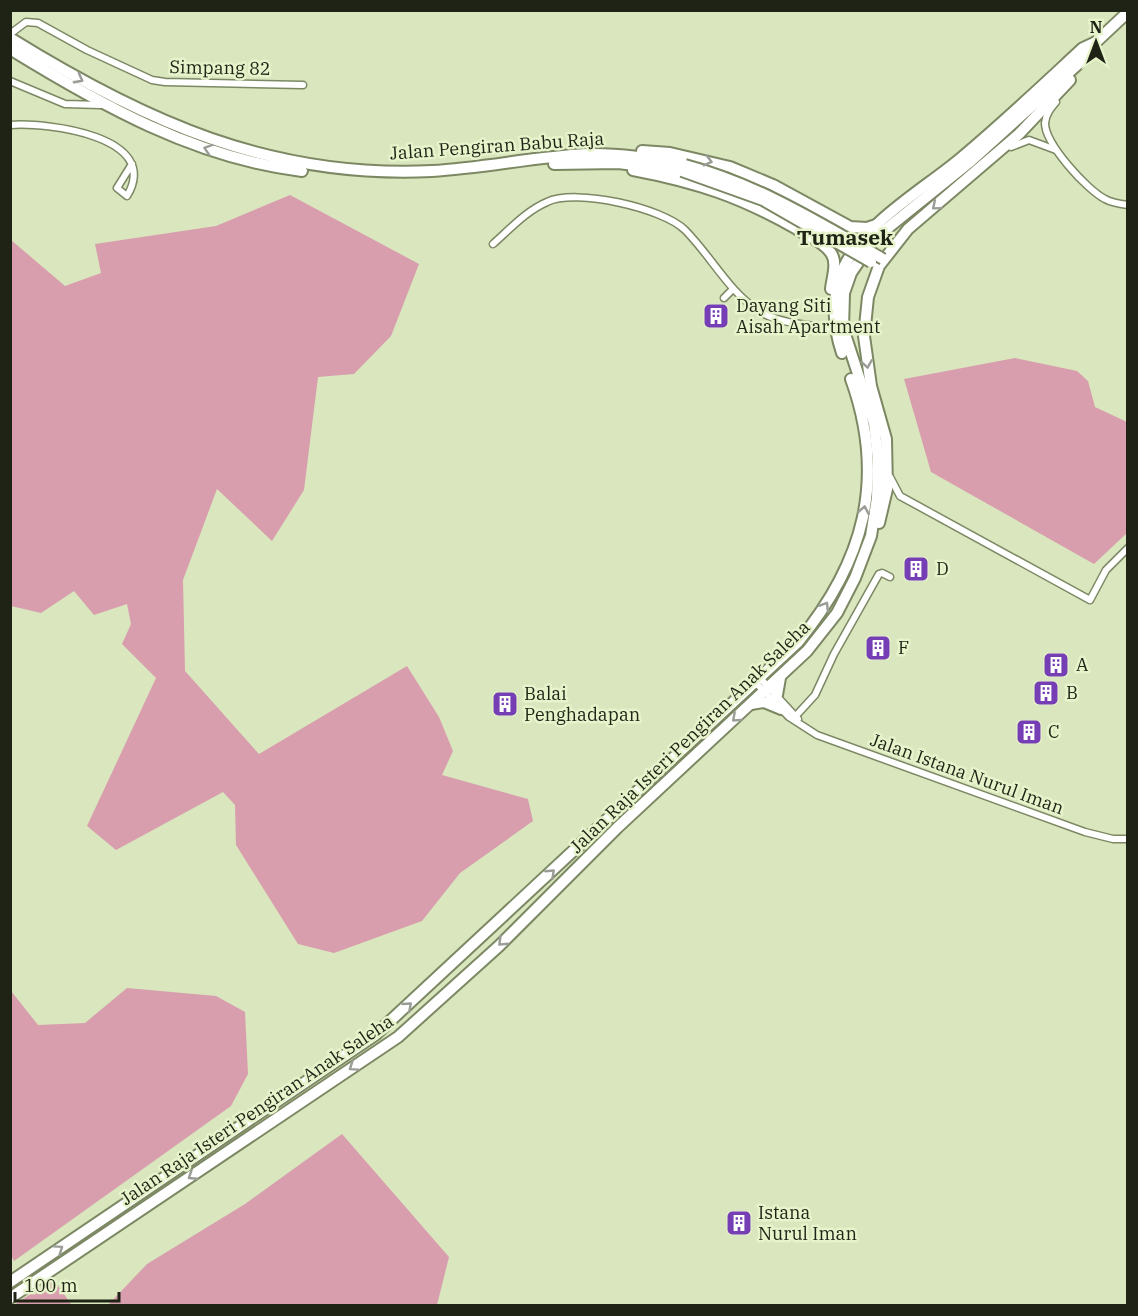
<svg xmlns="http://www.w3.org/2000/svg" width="1138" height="1316" font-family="'IBM Plex Serif',serif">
  <rect width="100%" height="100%" fill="#d9e6be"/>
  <g fill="#d89ead">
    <path d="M 290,195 L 419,264 L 391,336 L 354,374 L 318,377 L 304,490 L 272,541 L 217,489 L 183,580 L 185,671 L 259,754 L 407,666 L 439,717 L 453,751 L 442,775 L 528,799 L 533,821 L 460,873 L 422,921 L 334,953 L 298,944 L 236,845 L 235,805 L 223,792 L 116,850 L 87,826 L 156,678 L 122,644 L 131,624 L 127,604 L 94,615 L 74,591 L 41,613 L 11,606 L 11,240 L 65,286 L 101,273 L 95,244 L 216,226 Z"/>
    <path d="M 1015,358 L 1077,371 L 1088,381 L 1095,407 L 1127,422 L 1127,533 L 1094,564 L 931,472 L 904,379 Z"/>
    <path d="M 127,988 L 216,996 L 245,1012 L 248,1074 L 231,1106 L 14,1261 L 10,1253 L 11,991 L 38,1025 L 85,1023 Z"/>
    <path d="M 342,1134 L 449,1257 L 437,1305 L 108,1305 L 147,1264 L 245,1204 Z"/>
    <path d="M 53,1279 L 71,1304 L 69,1305 L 14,1305 Z"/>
  </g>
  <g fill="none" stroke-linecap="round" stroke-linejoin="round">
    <g stroke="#7c8863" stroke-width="9">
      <g id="street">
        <path d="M 10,34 L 26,22 L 38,23 L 87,50 L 152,80 L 165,82 L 303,85"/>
        <path d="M 10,81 L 65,104 L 101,105"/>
        <path d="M 1056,102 C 1050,109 1046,114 1045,123 C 1045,144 1087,190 1105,199 C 1112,203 1120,204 1128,205"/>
        <path d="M 10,125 C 46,122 163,136 127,196 L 117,188 L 132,164"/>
        <path d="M 1011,147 L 1029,140 L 1056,150"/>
        <path d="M 493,244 C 510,229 526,211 547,202 C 576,188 663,208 685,230 C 711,256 728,291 759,311 C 779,324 811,325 834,329"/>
        <path d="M 724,298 L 733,289"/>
        <path d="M 890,477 L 900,496 L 1090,600 L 1106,570 L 1128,548"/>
        <path d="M 761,679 L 798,719"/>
        <path d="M 756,683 L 789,717 L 817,735 L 1085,832 L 1113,839 L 1128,839"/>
        <path d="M 793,719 L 815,695 L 834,654 L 879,574 L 882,573 L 890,577"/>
      </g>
    </g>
    <g stroke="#7c8863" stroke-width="14">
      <g id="primary">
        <path d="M 10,38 C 144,121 271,179 432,171 C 483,168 534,157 586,154 C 619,153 652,158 685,165"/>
        <path d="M 10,49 C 101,105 195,158 302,171"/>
        <path d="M 642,151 L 670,153 L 730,167 L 773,185 L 850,227 L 867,228 L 876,225"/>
        <path d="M 554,164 L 618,163 L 682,171"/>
        <path d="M 633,170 C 697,182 741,197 797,229 C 808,236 824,242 831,253 C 838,263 832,278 831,289"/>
        <path d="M 842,353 C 832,323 831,294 845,265 C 867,221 924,189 961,158 C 1003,123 1043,85 1083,48 L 1096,42"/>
        <path d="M 879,523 L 887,489 L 886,439 L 871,386 L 864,336 L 868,297 L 879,266 L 908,229 L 1019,134 L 1070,80"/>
        <path d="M 777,695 L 780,678"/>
        <path d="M 751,704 L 764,702 L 781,709"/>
        <path d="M 10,1282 L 375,1035 L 798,642 C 864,562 887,479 851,379"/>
        <path d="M 10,1298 L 398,1037 L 499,946 L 617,828 L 807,651 L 837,613 L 855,578 L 871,536 L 877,498 L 878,460 L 874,423 L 843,328 L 844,293 L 851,273 L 874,239 L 971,161 L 1087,56 L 1096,42 L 1128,12"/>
      </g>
    </g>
    <use href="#street" stroke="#fff" stroke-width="6"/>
    <use href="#primary" stroke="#fff" stroke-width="10"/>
    <g stroke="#7c8863" stroke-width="14" stroke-linecap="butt">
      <g id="primary-bridge">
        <path d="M 685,165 C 757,184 818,222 883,259"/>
        <path d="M 682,171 L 763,200 L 871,262"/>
      </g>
    </g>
    <use href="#primary-bridge" stroke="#fff" stroke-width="10"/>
  </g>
  <defs><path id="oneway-chevron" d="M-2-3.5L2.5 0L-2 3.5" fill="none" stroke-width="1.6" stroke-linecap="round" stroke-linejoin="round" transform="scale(1.5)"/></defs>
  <g stroke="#9a9c96">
    <use href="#oneway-chevron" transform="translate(79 79) rotate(28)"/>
    <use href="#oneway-chevron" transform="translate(208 149) rotate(-162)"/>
    <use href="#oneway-chevron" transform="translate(708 161) rotate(15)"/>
    <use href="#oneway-chevron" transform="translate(936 206) rotate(140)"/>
    <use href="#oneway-chevron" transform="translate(867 364) rotate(81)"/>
    <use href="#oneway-chevron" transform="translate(864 510) rotate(-80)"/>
    <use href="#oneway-chevron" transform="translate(825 606) rotate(-58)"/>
    <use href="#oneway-chevron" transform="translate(736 718) rotate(138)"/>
    <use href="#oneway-chevron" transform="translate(551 873) rotate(-43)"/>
    <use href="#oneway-chevron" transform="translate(502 942) rotate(136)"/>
    <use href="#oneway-chevron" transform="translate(408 1006) rotate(-41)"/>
    <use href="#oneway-chevron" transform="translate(353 1067) rotate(146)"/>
    <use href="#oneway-chevron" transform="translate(192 1176) rotate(147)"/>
    <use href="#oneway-chevron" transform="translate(59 1249) rotate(-34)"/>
  </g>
  <defs>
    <g id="building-square" transform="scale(1.35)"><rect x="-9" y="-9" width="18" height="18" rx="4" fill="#763eb4" stroke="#e6f3cb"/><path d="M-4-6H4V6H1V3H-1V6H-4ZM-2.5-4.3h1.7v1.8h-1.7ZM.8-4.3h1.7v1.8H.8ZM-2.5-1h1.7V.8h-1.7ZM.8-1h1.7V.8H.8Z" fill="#fff"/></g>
  </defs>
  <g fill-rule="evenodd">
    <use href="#building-square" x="716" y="316"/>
    <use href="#building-square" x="916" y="569"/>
    <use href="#building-square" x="878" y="648"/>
    <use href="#building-square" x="1056" y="665"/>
    <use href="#building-square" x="1046" y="693"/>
    <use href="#building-square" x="505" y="704"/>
    <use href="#building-square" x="1029" y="732"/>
    <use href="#building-square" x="739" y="1223"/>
  </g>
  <g text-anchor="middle" stroke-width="5" stroke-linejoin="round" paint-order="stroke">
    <g font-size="18" fill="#1f2315" stroke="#e6f3cb">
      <text transform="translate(220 68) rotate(1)" y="6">Simpang 82</text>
      <text transform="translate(497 146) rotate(-4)" y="6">Jalan Pengiran Babu Raja</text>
      <text transform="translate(690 737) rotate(-44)" y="6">Jalan Raja Isteri Pengiran Anak Saleha</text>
      <text transform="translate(967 774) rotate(20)" y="6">Jalan Istana Nurul Iman</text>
      <text transform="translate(257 1110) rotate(-34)" y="6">Jalan Raja Isteri Pengiran Anak Saleha</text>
    </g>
    <g font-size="18" fill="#1f2315" stroke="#e6f3cb" text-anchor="start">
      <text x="736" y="312">Dayang Siti<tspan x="736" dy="21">Aisah Apartment</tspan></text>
      <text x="936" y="575">D</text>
      <text x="898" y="654">F</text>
      <text x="1076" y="671">A</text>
      <text x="1066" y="699">B</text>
      <text x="524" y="700">Balai<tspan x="524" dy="21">Penghadapan</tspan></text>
      <text x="1048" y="738">C</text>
      <text x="758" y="1219">Istana<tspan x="758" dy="21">Nurul Iman</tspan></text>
    </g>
    <g font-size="21" font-weight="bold" fill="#1f2315" stroke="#e6f3cb">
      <text x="845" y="245">Tumasek</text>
    </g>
  </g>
  <rect width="1138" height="1316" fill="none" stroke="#1f2315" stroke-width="24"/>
  <g transform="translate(1096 42)" stroke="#e6f3cb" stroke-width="4.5" paint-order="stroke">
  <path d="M0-4.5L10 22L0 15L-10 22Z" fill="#1f2315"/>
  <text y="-9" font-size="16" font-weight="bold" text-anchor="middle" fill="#1f2315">N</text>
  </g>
  <path d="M15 1292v9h104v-9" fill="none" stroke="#1f2315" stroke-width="3"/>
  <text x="24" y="1292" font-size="18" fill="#1f2315" stroke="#e6f3cb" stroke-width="4.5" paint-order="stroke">100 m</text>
</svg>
